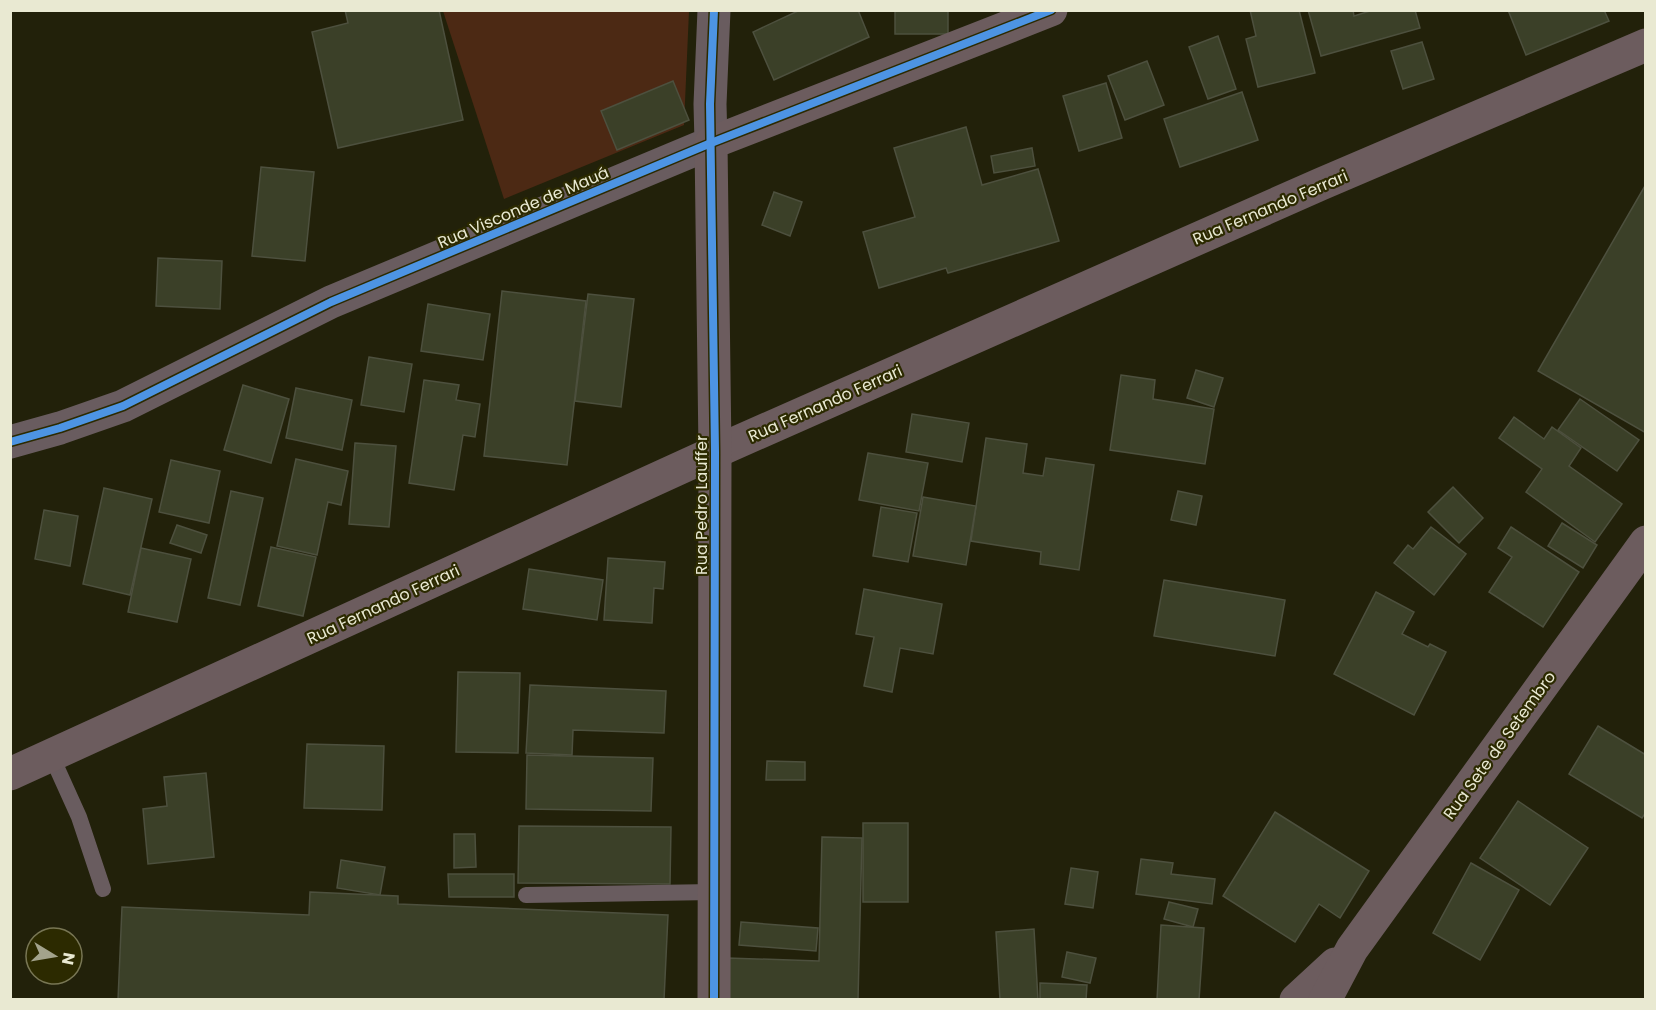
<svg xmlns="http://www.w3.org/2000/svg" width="1656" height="1010" font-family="Poppins,sans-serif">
  <rect width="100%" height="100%" fill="#22210a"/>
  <path fill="#4c2914" d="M 443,11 L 689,11 L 684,125 L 504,199 Z"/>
  <g fill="#3b4028" stroke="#4d503e" stroke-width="1.5">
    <path d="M 345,10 L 439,10 L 463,120 L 338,148 L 312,32 L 348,23 Z"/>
    <path d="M 800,10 L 858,10 L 869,37 L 774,80 L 753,32 Z"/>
    <rect x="895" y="10" width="53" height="24"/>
    <path d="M 1250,10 L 1299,10 L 1315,73 L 1258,87 L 1246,39 L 1256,36 Z"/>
    <path d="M 1308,10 L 1353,10 L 1354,16 L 1373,10 L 1415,10 L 1420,28 L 1321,56 Z"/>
    <path d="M 1508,10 L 1604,10 L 1609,21 L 1526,55 Z"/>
    <path d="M 1218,36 L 1236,89 L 1208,99 L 1189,47 Z"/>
    <path d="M 1422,42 L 1434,79 L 1403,89 L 1391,51 Z"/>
    <path d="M 1147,61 L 1164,105 L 1125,120 L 1108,76 Z"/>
    <path d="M 673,81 L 689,120 L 617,150 L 601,111 Z"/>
    <path d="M 1106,83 L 1122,138 L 1079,151 L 1063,96 Z"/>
    <path d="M 1242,92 L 1258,140 L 1180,167 L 1164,119 Z"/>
    <path d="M 966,127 L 982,185 L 1038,169 L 1059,241 L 948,273 L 946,268 L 879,288 L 863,232 L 915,217 L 894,148 Z"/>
    <path d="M 1032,148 L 1035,166 L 994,173 L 991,156 Z"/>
    <path d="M 261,167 L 314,172 L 305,261 L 252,256 Z"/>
    <path d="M 1646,184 L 1646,433 L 1538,371 Z"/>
    <path d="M 774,192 L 802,202 L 790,236 L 762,225 Z"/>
    <path d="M 158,258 L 222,261 L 220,309 L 156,306 Z"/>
    <path d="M 502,291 L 586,301 L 567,465 L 484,456 Z"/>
    <path d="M 588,294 L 634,299 L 621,407 L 575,401 Z"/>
    <path d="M 428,304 L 490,314 L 483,360 L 421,351 Z"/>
    <path d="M 369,357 L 412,364 L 404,412 L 361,405 Z"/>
    <path d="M 1196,370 L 1223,378 L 1214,407 L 1187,398 Z"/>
    <path d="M 1121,375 L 1155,380 L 1153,399 L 1214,409 L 1205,464 L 1110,450 Z"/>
    <path d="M 424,380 L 459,385 L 456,400 L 480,404 L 475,437 L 463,435 L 454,490 L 409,483 Z"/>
    <path d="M 243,385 L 289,399 L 271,463 L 224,450 Z"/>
    <path d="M 296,388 L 352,400 L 342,450 L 286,438 Z"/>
    <path d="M 1580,399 L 1639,440 L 1617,471 L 1558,430 Z"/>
    <path d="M 912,414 L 969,423 L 962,462 L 906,452 Z"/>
    <path d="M 1514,417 L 1544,439 L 1552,427 L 1581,448 L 1569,466 L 1622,504 L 1595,542 L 1526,492 L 1542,469 L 1499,438 Z"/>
    <path d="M 986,438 L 1027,444 L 1023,473 L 1043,476 L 1046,458 L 1094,465 L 1079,570 L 1040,564 L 1041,552 L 971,541 Z"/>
    <path d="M 355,443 L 396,446 L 389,527 L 349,524 Z"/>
    <path d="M 868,453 L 928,463 L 919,511 L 859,500 Z"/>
    <path d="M 296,459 L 348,471 L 341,505 L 328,502 L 317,555 L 277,546 Z"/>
    <path d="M 171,460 L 220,471 L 209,523 L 159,512 Z"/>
    <path d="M 1453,487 L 1483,518 L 1459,543 L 1428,512 Z"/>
    <path d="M 104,488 L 152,499 L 130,595 L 83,584 Z"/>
    <path d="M 231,491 L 263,498 L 240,605 L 208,598 Z"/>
    <path d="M 1178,491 L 1202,496 L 1196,525 L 1171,520 Z"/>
    <path d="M 923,497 L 976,506 L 966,565 L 913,556 Z"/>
    <path d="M 881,507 L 917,513 L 908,562 L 873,556 Z"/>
    <path d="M 44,510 L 78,516 L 70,566 L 35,559 Z"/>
    <path d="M 1562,523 L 1597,545 L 1583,568 L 1548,546 Z"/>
    <path d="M 177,525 L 207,535 L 201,553 L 170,543 Z"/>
    <path d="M 1431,527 L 1466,554 L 1434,595 L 1394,563 L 1408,545 L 1413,549 Z"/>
    <path d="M 1511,527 L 1579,572 L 1543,627 L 1489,592 L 1512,557 L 1498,548 Z"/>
    <path d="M 271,547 L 316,557 L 303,616 L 258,606 Z"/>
    <path d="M 141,548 L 191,559 L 177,622 L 128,612 Z"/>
    <path d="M 608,558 L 665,562 L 663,589 L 654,588 L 652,623 L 604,620 Z"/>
    <path d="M 529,569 L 603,580 L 597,620 L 523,609 Z"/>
    <path d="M 1164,580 L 1285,600 L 1275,656 L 1154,636 Z"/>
    <path d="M 864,589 L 942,604 L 933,654 L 900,648 L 892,692 L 864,686 L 874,637 L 856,634 Z"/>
    <path d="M 1376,592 L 1414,612 L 1402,634 L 1428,647 L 1430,644 L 1446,652 L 1414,715 L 1334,674 Z"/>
    <path d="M 458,672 L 520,673 L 518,753 L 456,752 Z"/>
    <path d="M 530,685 L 666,691 L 664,733 L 573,730 L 572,755 L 526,753 Z"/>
    <path d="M 1598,726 L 1646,755 L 1646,812 L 1642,818 L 1569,774 Z"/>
    <path d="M 307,744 L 384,746 L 382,810 L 304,808 Z"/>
    <path d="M 527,755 L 653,758 L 651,811 L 526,809 Z"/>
    <path d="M 767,761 L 805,762 L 805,780 L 766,780 Z"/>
    <path d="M 206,773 L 214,857 L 148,864 L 143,809 L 167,806 L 164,777 Z"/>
    <path d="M 1518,801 L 1588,848 L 1550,905 L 1480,858 Z"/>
    <path d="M 1275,812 L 1369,871 L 1340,918 L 1319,904 L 1295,942 L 1223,896 Z"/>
    <rect x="863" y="823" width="45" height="79"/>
    <path d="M 519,826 L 671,827 L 670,884 L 518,883 Z"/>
    <path d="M 454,834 L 475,834 L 476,867 L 454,868 Z"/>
    <path d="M 822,837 L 862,838 L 858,1000 L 727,1000 L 728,958 L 819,961 Z"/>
    <path d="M 1141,859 L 1173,863 L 1171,874 L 1215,879 L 1212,904 L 1136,894 Z"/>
    <path d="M 341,860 L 385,867 L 380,895 L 337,888 Z"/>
    <path d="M 1471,863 L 1519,890 L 1480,960 L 1433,933 Z"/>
    <path d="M 1071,868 L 1098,872 L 1093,908 L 1065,904 Z"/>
    <path d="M 448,874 L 514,874 L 514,897 L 449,897 Z"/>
    <path d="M 310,892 L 398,896 L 398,904 L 668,915 L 664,1000 L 118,1000 L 122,907 L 309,915 Z"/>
    <path d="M 1169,902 L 1198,909 L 1193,927 L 1164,919 Z"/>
    <path d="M 741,922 L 818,928 L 816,951 L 739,945 Z"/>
    <path d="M 1161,925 L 1204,928 L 1199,1000 L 1157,1000 Z"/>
    <path d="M 1034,929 L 1038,1000 L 1000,1000 L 996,932 Z"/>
    <path d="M 1067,952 L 1096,958 L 1090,983 L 1062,977 Z"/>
    <path d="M 1040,983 L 1087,985 L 1086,1000 L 1040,1000 Z"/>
  </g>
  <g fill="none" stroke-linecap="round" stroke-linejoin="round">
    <g stroke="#695c5f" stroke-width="16">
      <path d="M 51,755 L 79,817 L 103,889"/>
      <path d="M 526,895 L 714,892"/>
    </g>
    <path stroke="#695c5f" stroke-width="33" d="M 10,442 L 60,428 L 123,406 L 331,302 L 711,143 L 710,104 L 714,10"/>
    <g stroke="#6c5c5e" stroke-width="33">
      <path d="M 10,774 L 715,452 L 1321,184 L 1646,45"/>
      <path d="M 714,1000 L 715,452 L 711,143 L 1051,10"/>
      <path d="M 1296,1000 L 1335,964"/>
      <path d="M 1325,1000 L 1352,949 L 1646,542"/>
    </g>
    <g stroke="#2c2a00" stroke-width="11">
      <g id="cycleway">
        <path d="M 10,442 L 60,428 L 123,406 L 331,302 L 711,143 L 1051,10"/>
        <path d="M 714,1000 L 715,452 L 710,104 L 714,10"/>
      </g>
    </g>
    <use href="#cycleway" stroke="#4d94e3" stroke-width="8"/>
  </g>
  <g text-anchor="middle" stroke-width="4.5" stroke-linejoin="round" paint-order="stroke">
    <g font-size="16" fill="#e9e9d2" stroke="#2c2a00">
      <text transform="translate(523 207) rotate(-23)" y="6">Rua Visconde de Mauá</text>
      <text transform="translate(1270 207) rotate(-23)" y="6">Rua Fernando Ferrari</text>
      <text transform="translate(825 403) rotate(-24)" y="6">Rua Fernando Ferrari</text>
      <text transform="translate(701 505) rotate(-90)" y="6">Rua Pedro Lauffer</text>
      <text transform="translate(383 604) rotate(-25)" y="6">Rua Fernando Ferrari</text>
      <text transform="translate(1499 745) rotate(-54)" y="6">Rua Sete de Setembro</text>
    </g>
  </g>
  <rect width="1656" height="1010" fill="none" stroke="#e9e9d2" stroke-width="24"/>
  <g transform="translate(54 956) rotate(101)"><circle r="28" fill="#2c2a00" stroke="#787654" stroke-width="1.5"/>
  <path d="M0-4.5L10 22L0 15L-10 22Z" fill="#a3a38c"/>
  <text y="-9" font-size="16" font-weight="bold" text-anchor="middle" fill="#e9e9d2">N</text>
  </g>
</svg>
